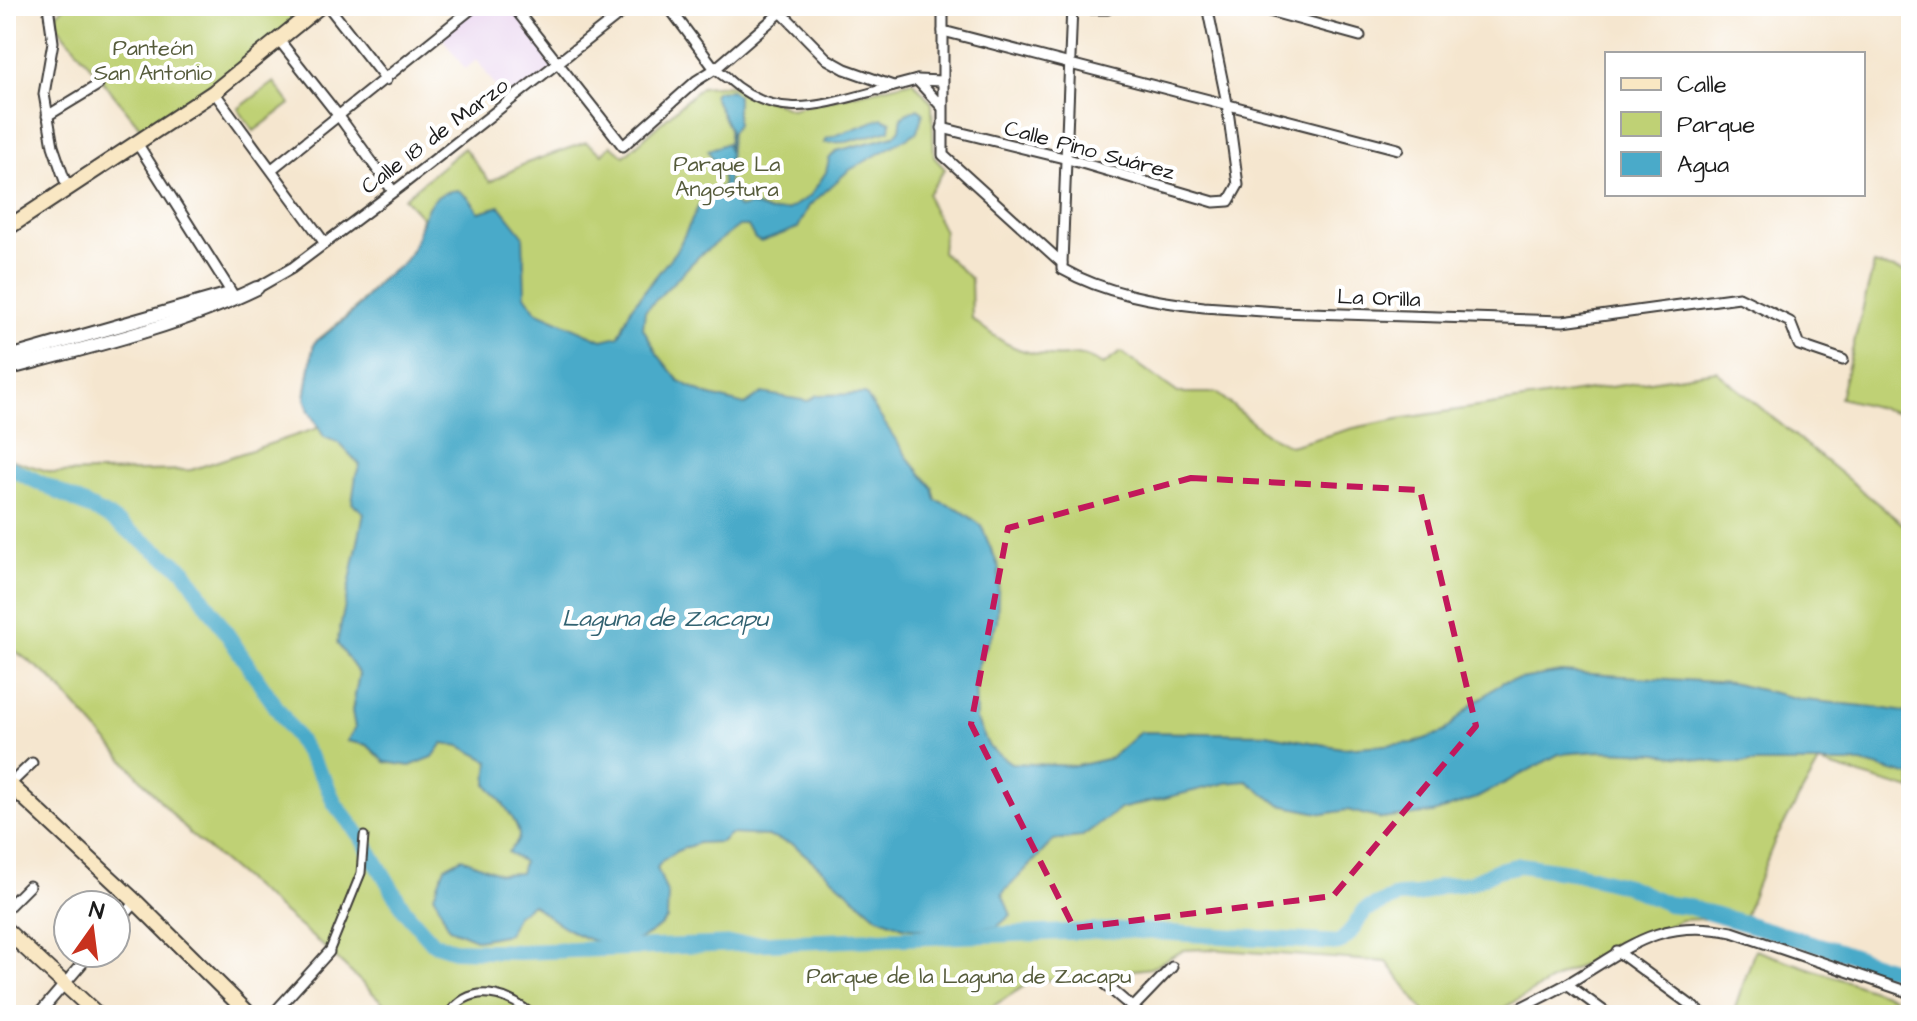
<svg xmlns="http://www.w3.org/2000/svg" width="1917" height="1021" font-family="'Architects Daughter',sans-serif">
  <rect width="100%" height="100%" fill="#fff"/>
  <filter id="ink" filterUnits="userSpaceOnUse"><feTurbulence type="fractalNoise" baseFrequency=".0125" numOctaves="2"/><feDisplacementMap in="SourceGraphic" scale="16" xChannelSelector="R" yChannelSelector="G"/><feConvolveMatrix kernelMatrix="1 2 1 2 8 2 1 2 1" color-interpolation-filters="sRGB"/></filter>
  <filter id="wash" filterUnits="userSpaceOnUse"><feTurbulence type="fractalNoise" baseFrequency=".006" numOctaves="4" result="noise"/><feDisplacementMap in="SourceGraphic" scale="32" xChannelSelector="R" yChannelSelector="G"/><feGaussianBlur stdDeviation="1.8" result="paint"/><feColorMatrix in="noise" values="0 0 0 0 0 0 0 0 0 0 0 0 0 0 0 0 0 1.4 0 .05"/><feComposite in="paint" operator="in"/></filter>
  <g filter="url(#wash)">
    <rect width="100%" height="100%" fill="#f5e6cf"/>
    <path fill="#e8d2ee" d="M 475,6 L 513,6 L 558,65 L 508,104 L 477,60 L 465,69 L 440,35 Z"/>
    <g fill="#bfd175" stroke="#6e7648" stroke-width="2">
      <path d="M 66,6 L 314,6 L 244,61 L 144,132 L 51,18 Z"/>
      <path d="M 913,81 L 932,103 L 934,157 L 945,169 L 928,194 L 931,206 L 944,231 L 942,252 L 971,279 L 972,319 C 999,340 1013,352 1049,356 C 1077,359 1073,348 1103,365 L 1121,352 L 1178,393 L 1217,393 L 1266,434 L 1290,446 L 1354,428 L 1398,419 L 1716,371 L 1911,531 L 1911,790 L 1819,763 L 1775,840 L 1744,917 L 1681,920 L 1567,972 L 1491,1015 L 1427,1015 L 1387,962 L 1209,949 L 1184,950 L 1151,968 L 1031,982 L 979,1015 L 396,1015 L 323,946 L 189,833 L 50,677 L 6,644 L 6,458 L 54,473 L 191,470 L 318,428 L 305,398 L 314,343 L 354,310 L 380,280 L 403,263 L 416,243 L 422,217 L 404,198 L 464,148 L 490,182 L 524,164 L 586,142 L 602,154 L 611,145 L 624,156 L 701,87 L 730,85 L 791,109 Z"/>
      <path d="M 274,82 L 290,104 L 254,131 L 238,109 Z"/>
      <path d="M 1874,264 L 1911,273 L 1911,416 L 1840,398 Z"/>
      <path d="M 1755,950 L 1894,997 L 1888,1015 L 1733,1014 Z"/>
    </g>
    <g fill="#4aaac9" stroke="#336372" stroke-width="2">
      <path d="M 731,90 L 737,95 L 737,124 L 731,133 L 727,195 L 739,208 L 752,205 L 770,212 L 787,210 L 810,196 L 826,172 L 829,159 L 836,151 L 894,136 L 900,129 L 902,116 L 918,108 L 923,113 L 917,132 L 848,171 L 809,206 L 798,228 L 761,242 L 755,239 L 748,226 L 739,226 L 699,256 L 645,311 L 643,328 L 658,355 L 679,381 L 707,395 L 745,405 L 762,393 L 808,401 L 817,395 L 865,394 L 908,458 L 933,488 L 936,500 L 959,509 L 981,525 L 999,568 L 997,622 L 975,672 L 976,719 L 989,747 L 1011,763 L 1076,766 L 1111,758 L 1140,732 L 1267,734 L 1342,748 L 1413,743 L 1444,732 L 1473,704 L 1503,682 L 1561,672 L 1731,683 L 1804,700 L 1874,707 L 1911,713 L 1911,776 L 1861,763 L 1723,763 L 1656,753 L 1602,751 L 1559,754 L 1477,798 L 1433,813 L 1381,819 L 1347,810 L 1324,814 L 1280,805 L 1247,781 L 1226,783 L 1120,809 L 1081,837 L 1054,840 L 1002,894 L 1011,915 L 997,927 L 936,931 L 903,927 L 876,916 L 794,845 L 767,836 L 730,834 L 721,842 L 698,843 L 677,851 L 662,861 L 657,868 L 668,895 L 667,919 C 622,967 574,938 532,904 L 516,916 L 508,934 L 478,940 L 449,928 L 434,895 L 445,867 L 462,858 L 500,874 L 520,873 L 523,862 L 508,852 C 512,847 519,843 519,836 C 519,822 496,794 487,784 L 489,761 L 460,746 L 443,743 L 433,757 L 410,766 L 385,762 L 367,745 L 347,741 L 355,728 L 352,711 L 359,674 L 337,643 L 364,513 L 352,503 L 356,475 L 360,465 L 339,443 L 324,437 L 309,411 L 305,398 L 314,343 C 327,333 341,323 353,312 C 364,302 371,288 382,279 C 388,273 396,269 402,264 C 426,239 414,193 458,190 L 469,198 L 479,212 L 500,206 L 523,235 L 525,295 L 536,311 L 602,340 L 619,336 L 631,308 L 678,248 L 704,195 L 723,186 L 722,172 L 715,165 L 708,150 L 727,143 L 729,152 L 729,129 L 713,95 L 716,91 Z"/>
      <path d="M 882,118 L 891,122 L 890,130 L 847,142 L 824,143 L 826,139 Z"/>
    </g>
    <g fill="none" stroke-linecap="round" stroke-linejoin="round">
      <path stroke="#4aaac9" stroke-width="16" d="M 6,466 L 109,517 L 184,570 L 293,732 L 325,781 L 335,804 L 361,837 L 405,911 L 433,943 L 454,950 L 519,952 L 1122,930 L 1339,943 L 1349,934 L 1365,910 L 1398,896 L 1418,895 L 1441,886 L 1469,883 L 1498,870 L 1520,865 L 1577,873 L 1627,886 L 1668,904 L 1686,906 L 1839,951 L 1911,976"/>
    </g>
  </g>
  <g filter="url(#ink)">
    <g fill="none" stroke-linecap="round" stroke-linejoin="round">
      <g stroke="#3d3a37" stroke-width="11">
        <g id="pedestrian">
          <path d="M 726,77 C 774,123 823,105 879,90"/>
          <path d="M 329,952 L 361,873 L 364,836"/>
          <path d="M 448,1015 C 471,981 507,993 533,1015"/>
        </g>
      </g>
      <g stroke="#3d3a37" stroke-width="13">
        <g id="minor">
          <path d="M 48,6 L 53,42 L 44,94 L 53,146 L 67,187"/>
          <path d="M 328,6 L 386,80"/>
          <path d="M 513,6 L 623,146 L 696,81 L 715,69 L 788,6"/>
          <path d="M 668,6 L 715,69 L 726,77"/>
          <path d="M 943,6 L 943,155 L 1062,263 L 1062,269 C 1104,293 1156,302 1204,307 L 1278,312 L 1563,321 L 1739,297 L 1790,322 L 1799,345 L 1843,360"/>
          <path d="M 1251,6 L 1360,36"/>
          <path d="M 1072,9 L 1108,9"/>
          <path d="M 781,12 L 827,59 L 845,69 L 893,86"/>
          <path d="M 943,31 L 1398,149"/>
          <path d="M 279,40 L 338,115 L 393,191"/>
          <path d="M 917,80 L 942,107"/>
          <path d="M 879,90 L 917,80 L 942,81"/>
          <path d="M 214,92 L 324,242"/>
          <path d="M 47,116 L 98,85"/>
          <path d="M 942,128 L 1068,159 L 1214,202 L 1229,201 L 1238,185 L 1227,103 L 1207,6"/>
          <path d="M 137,143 L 235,298"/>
          <path d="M 272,169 L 475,6"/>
          <path d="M 1062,263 L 1072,6"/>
          <path d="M 257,288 L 292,268 L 401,186 L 630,6"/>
          <path d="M 8,786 L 32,763"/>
          <path d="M 6,909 L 29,886"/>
          <path d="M 116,925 L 136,902"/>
          <path d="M 1617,951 L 1704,1015"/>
          <path d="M 1567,984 L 1609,1015"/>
          <path d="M 1107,986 L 1141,1015"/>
          <path d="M 38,1015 L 91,953"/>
          <path d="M 272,1015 L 329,952"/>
          <path d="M 1126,1015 L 1172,967"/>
          <path d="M 1506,1015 C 1526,1005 1547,995 1567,984 C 1627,949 1657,917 1732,932 L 1911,993"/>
        </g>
      </g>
      <g stroke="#3d3a37" stroke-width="16">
        <g id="tertiary">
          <path d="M 6,358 L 226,295"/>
          <path d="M 6,369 C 90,347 179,326 257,288"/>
        </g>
      </g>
      <g stroke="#3d3a37" stroke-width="18">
        <g id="secondary">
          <path d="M 6,229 L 214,92 L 320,6"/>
          <path d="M 6,781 L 136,902 L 250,1015"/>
          <path d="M 6,930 L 98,1015"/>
        </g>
      </g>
      <use href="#pedestrian" stroke="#fff" stroke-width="7"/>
      <use href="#minor" stroke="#fff" stroke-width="9"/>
      <use href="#tertiary" stroke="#fff" stroke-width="12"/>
      <use href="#secondary" stroke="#f9e7c3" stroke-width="14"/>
    </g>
  </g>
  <path fill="none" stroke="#c2185b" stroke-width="6" stroke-dasharray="16 10" stroke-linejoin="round" d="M 1191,478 L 1420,490 L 1476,726 L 1333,896 L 1074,928 L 971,724 L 1008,528 Z"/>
  <g text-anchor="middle" stroke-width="8" stroke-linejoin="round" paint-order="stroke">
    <g font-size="22" fill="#555b3b" stroke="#fff">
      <text x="153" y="55">Panteón<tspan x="153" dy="25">San Antonio</tspan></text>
      <text x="727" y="171">Parque La<tspan x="727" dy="25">Angostura</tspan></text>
      <text x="969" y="983">Parque de la Laguna de Zacapu</text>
    </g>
    <g font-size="22" fill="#1c1c1c" stroke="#fff">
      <text transform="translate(434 135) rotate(-37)" y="8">Calle 18 de Marzo</text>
      <text transform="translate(1090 149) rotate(15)" y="8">Calle Pino Suárez</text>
      <text transform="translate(1379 297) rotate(2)" y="8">La Orilla</text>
    </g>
    <g font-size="24" font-style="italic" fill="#336372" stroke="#fff">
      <text x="665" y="626">Laguna de Zacapu</text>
    </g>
  </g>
  <rect width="1917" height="1021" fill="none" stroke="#fff" stroke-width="32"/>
  <rect x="1605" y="52" width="260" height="144" fill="#ffffff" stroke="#a4a4a4" stroke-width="2"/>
  <rect x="1621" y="78" width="40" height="12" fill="#f9e7c3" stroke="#a4a4a4" stroke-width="2"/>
  <text x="1677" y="92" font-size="24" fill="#1c1c1c">Calle</text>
  <rect x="1621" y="112" width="40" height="24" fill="#bfd175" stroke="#a4a4a4" stroke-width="2"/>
  <text x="1677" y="132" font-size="24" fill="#1c1c1c">Parque</text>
  <rect x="1621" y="152" width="40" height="24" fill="#4aaac9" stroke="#a4a4a4" stroke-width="2"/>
  <text x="1677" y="172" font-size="24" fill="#1c1c1c">Agua</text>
  <g transform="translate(92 929) rotate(14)"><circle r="38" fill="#ffffff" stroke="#a4a4a4" stroke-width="2"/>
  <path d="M0-6L14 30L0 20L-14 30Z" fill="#c8321e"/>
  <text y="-12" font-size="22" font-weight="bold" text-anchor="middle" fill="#1c1c1c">N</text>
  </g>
</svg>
